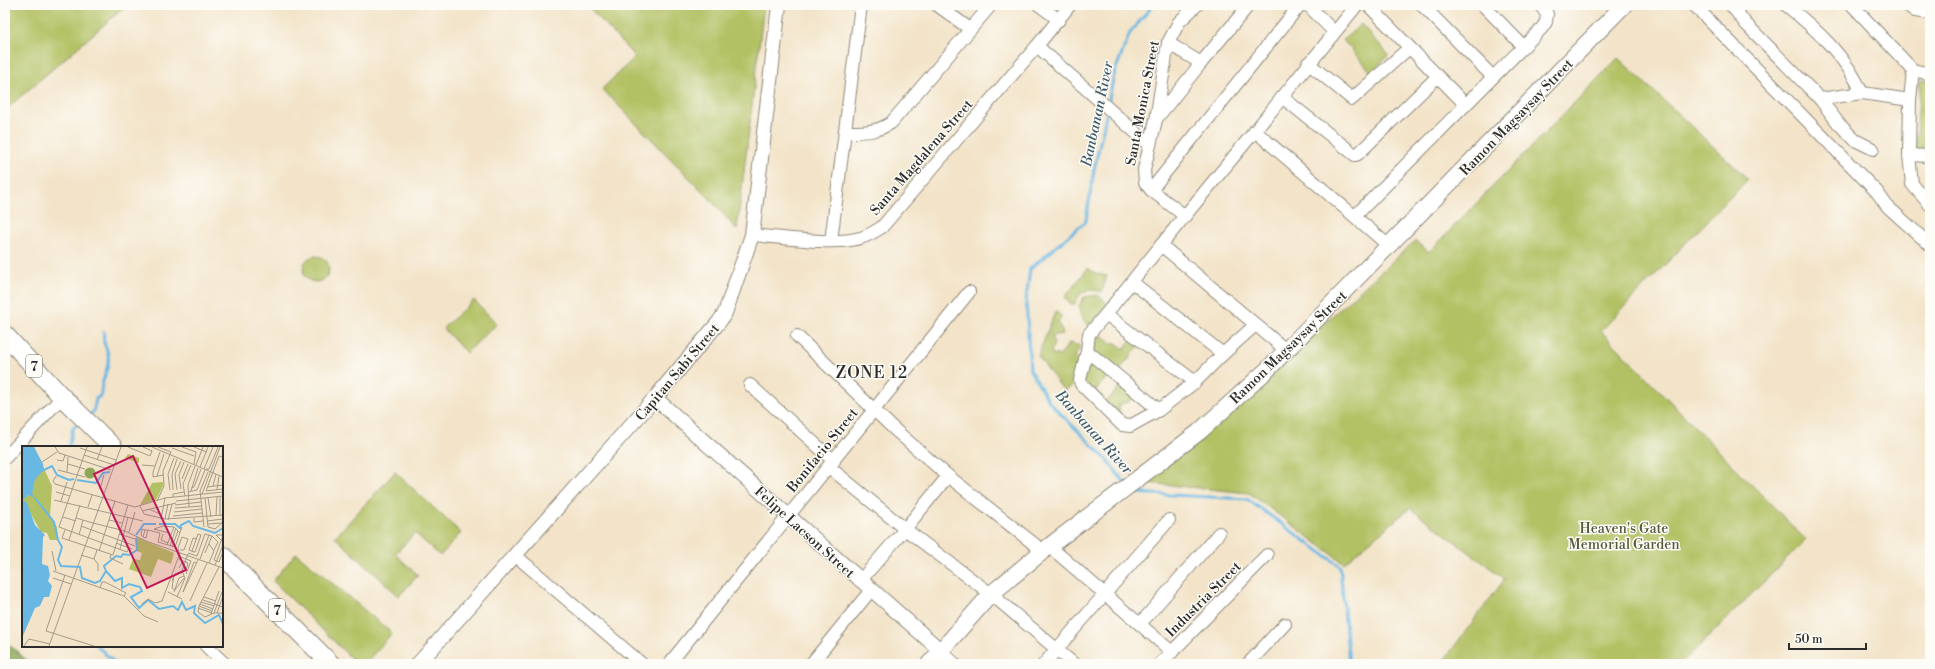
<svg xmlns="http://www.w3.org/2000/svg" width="1935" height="669" font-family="'Libre Bodoni',serif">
  <rect width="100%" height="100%" fill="#fdfcf7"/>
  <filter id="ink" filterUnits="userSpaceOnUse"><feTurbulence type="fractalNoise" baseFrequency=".025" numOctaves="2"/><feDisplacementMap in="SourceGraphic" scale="8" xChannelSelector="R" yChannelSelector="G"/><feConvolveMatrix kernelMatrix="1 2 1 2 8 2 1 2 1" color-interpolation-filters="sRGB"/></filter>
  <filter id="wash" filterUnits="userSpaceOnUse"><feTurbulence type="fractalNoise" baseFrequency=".012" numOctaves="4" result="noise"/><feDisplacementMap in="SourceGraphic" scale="16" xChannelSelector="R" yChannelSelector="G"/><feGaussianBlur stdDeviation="0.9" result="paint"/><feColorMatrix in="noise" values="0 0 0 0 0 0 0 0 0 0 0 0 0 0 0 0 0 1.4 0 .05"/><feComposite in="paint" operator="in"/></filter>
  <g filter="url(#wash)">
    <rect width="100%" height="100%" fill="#f3e4c9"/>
    <g fill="#b2c164" stroke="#6e7648">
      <path d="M 5,5 L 127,5 L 5,110 Z"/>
      <path d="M 587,5 L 764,5 L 737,230 L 712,201 L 602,89 L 635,57 Z"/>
      <path d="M 1361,24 L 1389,55 L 1371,72 L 1343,40 Z"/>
      <path d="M 1618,58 L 1748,179 L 1601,331 L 1806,540 L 1681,664 L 1441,664 L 1505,579 L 1410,508 L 1344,563 L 1249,493 L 1147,483 L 1415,241 L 1429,252 Z"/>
      <path d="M 1920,81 L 1930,81 L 1930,154 L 1915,153 Z"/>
      <circle cx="316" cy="269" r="13"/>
      <path d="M 1088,268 L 1095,273 L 1107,276 L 1102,292 C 1088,288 1080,290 1075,304 L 1070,304 L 1065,297 Z"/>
      <path d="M 1098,295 L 1109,305 L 1089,325 C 1082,321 1081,314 1079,306 L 1084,297 Z"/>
      <path d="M 474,300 L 497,324 L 466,353 L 443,328 Z"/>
      <path d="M 1055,312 L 1057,312 L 1062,318 L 1058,322 L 1063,334 L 1051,336 L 1054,342 L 1051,353 L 1060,356 L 1069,343 L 1081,346 L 1075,356 L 1079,363 L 1075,384 L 1064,391 L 1038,356 Z"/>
      <path d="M 1095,334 L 1097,339 L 1102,335 L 1110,343 L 1116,343 L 1124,349 L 1133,337 L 1141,345 L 1133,352 L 1130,359 L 1126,361 L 1120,371 L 1094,352 L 1090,341 Z"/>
      <path d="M 1092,358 L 1121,382 L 1118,384 L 1108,376 L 1095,391 L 1107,401 L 1122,384 L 1131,393 L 1132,398 L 1129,402 L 1123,403 L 1119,406 L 1120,417 L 1082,383 Z"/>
      <path d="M 395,472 L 461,533 L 440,556 L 415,533 L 395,554 L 418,575 L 399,596 L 335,537 Z"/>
      <path d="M 296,553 L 392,633 L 365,664 L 357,664 L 273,581 Z"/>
    </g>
    <path fill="#8da75a" stroke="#5c6942" d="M 5,641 L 31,664 L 5,664 Z"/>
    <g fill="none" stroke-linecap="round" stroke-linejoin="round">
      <g stroke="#69b7e3" stroke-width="3">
        <path d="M 1108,103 L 1115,71 L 1130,33 L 1153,5"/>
        <path d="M 1107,111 L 1094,170 L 1086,221 L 1030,269 L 1026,300 L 1030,370 L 1050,403 L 1107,460 L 1124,482"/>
        <path d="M 89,415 L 93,412 L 96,399 L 101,395 C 100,380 111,368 108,354 C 106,343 102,346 104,332"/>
        <path d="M 69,447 L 73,428 L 80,422"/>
        <path d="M 1131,489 L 1134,493 L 1247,499 L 1340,566 L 1349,664"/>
        <path d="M 97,646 L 116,664"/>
      </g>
    </g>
  </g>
  <g filter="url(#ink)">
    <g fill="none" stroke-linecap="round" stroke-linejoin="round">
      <g stroke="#8f887a" stroke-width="14">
        <g id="minor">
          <path d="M 937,5 L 970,29"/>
          <path d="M 1039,5 L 1059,20"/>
          <path d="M 1308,5 L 1334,32"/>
          <path d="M 1368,5 L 1466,105"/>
          <path d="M 1422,5 L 1493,77"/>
          <path d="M 1483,5 L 1524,47"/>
          <path d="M 1694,5 L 1877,192 L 1887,206 L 1930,245"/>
          <path d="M 1731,5 L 1746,24 L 1820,99 L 1839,124 L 1855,140 L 1873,149"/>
          <path d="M 1786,5 C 1816,29 1847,57 1862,93"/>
          <path d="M 1852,5 L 1913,70 L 1930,74"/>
          <path d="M 1907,5 L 1915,11 L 1930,13"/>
          <path d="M 1168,43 L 1201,63 L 1249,5"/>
          <path d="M 1037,46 L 1150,145"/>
          <path d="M 1308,63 L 1352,99 L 1409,48"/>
          <path d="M 1913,70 L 1910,100 L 1909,155 L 1912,184 L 1930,205"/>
          <path d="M 1282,97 L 1355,155 L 1358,154 L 1437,77"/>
          <path d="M 1820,99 L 1862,93 L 1910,100"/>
          <path d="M 1157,118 L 1201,63"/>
          <path d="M 1255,131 L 1357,5"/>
          <path d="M 845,132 C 863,132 875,133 891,123 L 991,5"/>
          <path d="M 1909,155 L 1930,156"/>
          <path d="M 1151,190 L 1145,182 L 1144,170 L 1156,120 L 1168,43 L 1179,22 L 1197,5"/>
          <path d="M 1185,216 L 1151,190 L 1300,5"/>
          <path d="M 1355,216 L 1542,28 L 1546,22 L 1547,14 L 1540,5"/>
          <path d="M 752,235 C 780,237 834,246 860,238 C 868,236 874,232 882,227 L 1037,46 L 1070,5"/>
          <path d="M 831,241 L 861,5"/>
          <path d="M 1161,245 L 1287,351"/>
          <path d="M 1132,282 L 1223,354 L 1195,382 L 1106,314 C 1155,252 1205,191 1255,131 L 1389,246"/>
          <path d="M 1106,314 L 1089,334 L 1087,351 L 1159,410 L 1195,382"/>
          <path d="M 797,336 L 894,429 L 948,476 L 1043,551"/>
          <path d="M 1087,351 L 1080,380 L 1081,384 L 1122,425 L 1130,426 L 1159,410"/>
          <path d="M 1223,354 L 1252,328 L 1254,324"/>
          <path d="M 750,385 L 834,461"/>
          <path d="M 5,458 L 62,397"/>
          <path d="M 829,467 L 905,529 L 991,594 L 1074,664"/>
          <path d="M 1049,546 L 1172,652"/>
          <path d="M 515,555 L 642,664"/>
          <path d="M 860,581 L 905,529 L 948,476"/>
          <path d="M 1140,624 L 1219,533"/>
          <path d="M 206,646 L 225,664"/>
          <path d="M 940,650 L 955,664"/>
          <path d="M 669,664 L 969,292"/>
          <path d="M 811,664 L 871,590"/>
          <path d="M 1044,664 L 1169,520"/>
          <path d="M 1160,664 L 1267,555"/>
          <path d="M 1248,664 L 1285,624"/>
        </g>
      </g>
      <g stroke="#8f887a" stroke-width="16">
        <g id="tertiary">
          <path d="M 655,398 L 940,650"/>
          <path d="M 418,664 L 655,398 L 719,322 L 725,313 L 752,235 L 779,5"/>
        </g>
      </g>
      <g stroke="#8f887a" stroke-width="18">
        <path id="secondary" d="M 929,664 L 991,594 L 1043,551 L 1199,432 L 1267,370 L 1624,5"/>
      </g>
      <g stroke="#8f887a" stroke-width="20">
        <g id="primary">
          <path d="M 5,335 L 62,397 L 113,447"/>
          <path d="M 222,555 L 331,664"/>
        </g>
      </g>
      <use href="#minor" stroke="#fff" stroke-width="12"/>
      <use href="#tertiary" stroke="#fff" stroke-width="14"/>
      <use href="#secondary" stroke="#fff" stroke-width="16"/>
      <use href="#primary" stroke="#fff" stroke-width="18"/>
    </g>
  </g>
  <g text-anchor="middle" stroke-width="3" stroke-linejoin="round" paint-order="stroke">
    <g fill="#fdfcf7" stroke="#6a6a68" stroke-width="1">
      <rect x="26" y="355" width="16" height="22" rx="3"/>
      <rect x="269" y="599" width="16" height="22" rx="3"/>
    </g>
    <g font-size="13" font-weight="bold" fill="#2b2b2b">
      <text x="34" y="371">7</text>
      <text x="277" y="615">7</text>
    </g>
    <g font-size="14" fill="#2b2b2b" stroke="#fdfcf7">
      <text transform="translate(1142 103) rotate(-79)" y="5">Santa Monica Street</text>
      <text transform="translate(1516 117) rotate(-46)" y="5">Ramon Magsaysay Street</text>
      <text transform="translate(921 157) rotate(-49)" y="5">Santa Magdalena Street</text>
      <text transform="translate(1288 347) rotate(-44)" y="5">Ramon Magsaysay Street</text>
      <text transform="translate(677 372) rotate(-50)" y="5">Capitan Sabi Street</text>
      <text transform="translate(822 450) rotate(-51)" y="5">Bonifacio Street</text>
      <text transform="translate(805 532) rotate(42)" y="5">Felipe Lacson Street</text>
      <text transform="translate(1203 599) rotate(-45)" y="5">Industria Street</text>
    </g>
    <g font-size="14" fill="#54583c" stroke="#fdfcf7">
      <text x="1624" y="533">Heaven's Gate<tspan x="1624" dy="16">Memorial Garden</tspan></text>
    </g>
    <g font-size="15" font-style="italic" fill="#415c6b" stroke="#fdfcf7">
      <text transform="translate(1097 114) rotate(-78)" y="5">Banbanan River</text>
      <text transform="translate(1094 432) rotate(48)" y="5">Banbanan River</text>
    </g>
    <g font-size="16" letter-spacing="1" fill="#2b2b2b" stroke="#fdfcf7">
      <text x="872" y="378">ZONE 12</text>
    </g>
  </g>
  <g transform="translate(22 446)">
    <rect width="201" height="201" fill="#f3e4c9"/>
    <path d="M 0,1 L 12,1 L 30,40 L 28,71 L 35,81 L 36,94 L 28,94 L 25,87 L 19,86 L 1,54 L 4,50 L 9,48 ZM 106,8 L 117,12 L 117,17 L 103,12 ZM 141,36 L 141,40 L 134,54 L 118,59 L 130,37 ZM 114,91 L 152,107 L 149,118 L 136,113 L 129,131 L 107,123 L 111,113 L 118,114 L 120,107 L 115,105 Z" fill="#b2c164"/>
    <path d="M62.5 27a5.5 5.5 0 1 1 11 0a5.5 5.5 0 1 1-11 0Z" fill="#8da75a"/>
    <path d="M 0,1 L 12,1 L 21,18 L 22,24 L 13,33 L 10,48 L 13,52 L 6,49 L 1,54 L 5,57 L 13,79 L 23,89 L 21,91 L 20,118 L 26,120 L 28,129 L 26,135 L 30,140 L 27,151 L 22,151 L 18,160 L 13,162 L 0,192 Z" fill="#69b7e3"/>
    <path fill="none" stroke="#69b7e3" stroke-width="2" d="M 22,24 L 30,20 L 35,29 L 47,34 L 52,33M 55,34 L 74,37 L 81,27 L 88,26M 13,52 L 32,76 L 36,94 L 40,101 L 36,114 L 39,120 L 58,121 L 60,132 L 73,137 L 78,135 L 84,125 L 93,135 L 100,132 L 100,142 L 107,138 L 118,141 L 120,145 L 109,151 L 117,162 L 126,154 L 137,163 L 151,160 L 156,164 L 160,156 L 164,164 L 173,160 L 172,167 L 183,177 L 197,169 L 201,178M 137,78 L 153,78 L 158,82 L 159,79 L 167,75 L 171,80 L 193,87 L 201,82M 114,89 L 122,78 L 134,78M 84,125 L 82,120 L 94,110 L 99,111 L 101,108 L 107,109 L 115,104 L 114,92"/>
    <path fill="none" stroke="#a39a8a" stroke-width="1" d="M 33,1 L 37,7 L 89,24M 65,1 L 37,81 L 105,106 L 107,102M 106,1 L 128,10 L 130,5 L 121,1M 130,1 L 201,31M 160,1 L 174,6 L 172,18M 172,1 L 185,6M 58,2 L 94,14M 150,2 L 172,10M 138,6 L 131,26 L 131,31 L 141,29M 62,9 L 92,19M 35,14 L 41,15 L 43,9M 75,14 L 80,1M 20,16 L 35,6M 46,18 L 63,23M 120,19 L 133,20M 174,19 L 181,1M 178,21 L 186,1M 182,23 L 191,1M 184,23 L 187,23 L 196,1M 36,24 L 63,31M 45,26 L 46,11M 34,30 L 31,35 L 33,38 L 113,61 L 143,52 L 201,46M 135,30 L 142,8M 160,33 L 166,18M 191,40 L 194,28M 185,41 L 201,39M 169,42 L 172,41 L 179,23M 78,43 L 82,29M 159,43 L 157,29 L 162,16M 148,44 L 146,28 L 152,12M 151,44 L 150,28 L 155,13M 155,44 L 153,28 L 159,15M 195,44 L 197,30M 169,45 L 176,22M 184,45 L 197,10 L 201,11M 184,45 L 201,43M 34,46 L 48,50M 166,46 L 175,44 L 183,24M 180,48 L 198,1M 163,50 L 161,38 L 169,19M 151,51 L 151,48 L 162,46M 183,52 L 186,81 L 193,83 L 201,76M 186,52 L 189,71M 32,54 L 121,75M 39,55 L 45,36M 135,55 L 142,40 L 141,25 L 149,6 L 136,1M 154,55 L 201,50M 153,59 L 179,56M 118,60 L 122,68 L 143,73 L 201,69M 66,61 L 70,49M 167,61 L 166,39 L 173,20M 153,62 L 180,60M 127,63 L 140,69M 120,65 L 154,57M 152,66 L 180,63M 151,70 L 180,67M 194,70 L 195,51M 198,70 L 198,51M 41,71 L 54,75M 54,72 L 71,77M 172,72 L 172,76 L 181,75M 139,73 L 143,52M 143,73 L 146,58M 87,74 L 100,77M 146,74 L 150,58M 185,75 L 201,73M 71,77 L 103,85 L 124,95 L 201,122M 186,78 L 200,77M 59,80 L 113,100M 182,81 L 178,45 L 186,26M 132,83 L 141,80 L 152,81 L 158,87M 132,83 L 147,87M 43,84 L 40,92 L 91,109 L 106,59M 123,84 L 126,84 L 124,92 L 121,91 ZM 126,84 L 138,87 L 136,96M 107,86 L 113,66M 97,88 L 113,93M 141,88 L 139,94 L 146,97M 57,89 L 61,74M 201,89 L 194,89 L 201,96M 201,90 L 192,114 L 197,116 L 201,106M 121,91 L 119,89 L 120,83 L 123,84M 47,94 L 58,59M 136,96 L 153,101 L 160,81M 94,97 L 110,103M 187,98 L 192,105 L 187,117M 145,99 L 152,81M 148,100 L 154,82M 150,101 L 156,85M 98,103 L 106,71M 167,104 L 172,106 L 173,106 L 179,89 L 176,88 L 170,105M 167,104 L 171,92 L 175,93M 30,105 L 34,125M 77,105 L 93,55M 157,106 L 156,102 L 160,91 L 166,93 L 162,104 L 158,104M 166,107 L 175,110 L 183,88 L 190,90M 183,107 L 190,90 L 196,96 L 192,104M 59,109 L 72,113 L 75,104M 89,109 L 88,112 L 101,118M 72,113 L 76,118 L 76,125M 178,113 L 187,89M 157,114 L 159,111 L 169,115 L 164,128M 193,119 L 201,99M 197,121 L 177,160 L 176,166 L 183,171 L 192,167 L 200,167 L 201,170M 157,122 L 161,115 L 166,117 L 164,124M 31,125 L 102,150 L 122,170 L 136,176M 43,129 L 24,185 L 72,200M 152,129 L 150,142 L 153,144M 31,132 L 49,138M 150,135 L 153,128 L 160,125M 78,142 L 80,136 L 83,136 L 104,147 L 102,150M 153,144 L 162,132M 146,146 L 160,153M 152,146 L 157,132 L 162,130M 161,146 L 176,114M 161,146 L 172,116 L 174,117M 155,151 L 163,132 L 160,125 L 166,108M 182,151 L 194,155M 181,154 L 201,161M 168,155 L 185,117M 179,156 L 192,160M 120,158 L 126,153 L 133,157 L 140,155 L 158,107M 178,158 L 191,163M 177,160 L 190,165M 176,162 L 190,167M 192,167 L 200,146M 195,167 L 201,150M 189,168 L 197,145M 2,200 L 7,193 L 28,198M 27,200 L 99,1"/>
    <path fill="#c2185b" fill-opacity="0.15" stroke="#c2185b" stroke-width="2" d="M 111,10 L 164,124 L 125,142 L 72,28 Z"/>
    <rect width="201" height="201" fill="none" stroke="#2b2b2b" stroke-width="2"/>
  </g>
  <rect width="1935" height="669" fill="none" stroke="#fdfcf7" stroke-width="20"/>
  <path d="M1789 643v6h77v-6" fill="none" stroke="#2b2b2b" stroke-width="2"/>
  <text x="1795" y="643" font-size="12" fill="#2b2b2b" stroke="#fdfcf7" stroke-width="3" paint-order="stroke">50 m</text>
</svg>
